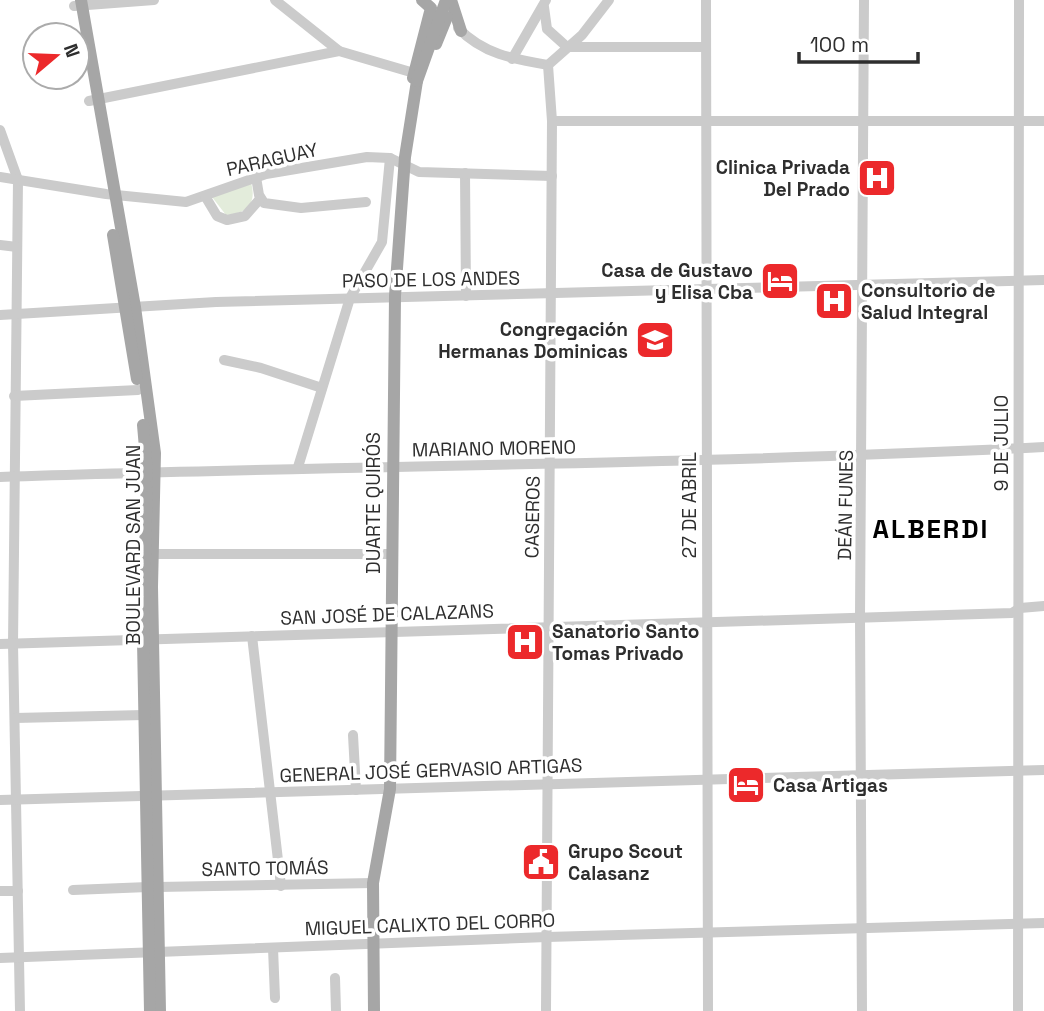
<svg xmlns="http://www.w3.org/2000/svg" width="1044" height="1011" font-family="'Space Grotesk',sans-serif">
  <rect width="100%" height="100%" fill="#fff"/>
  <path fill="#e3ecdb" d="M 251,183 C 257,203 247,214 226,215 L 212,197 Z"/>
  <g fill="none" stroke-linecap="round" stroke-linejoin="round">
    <g stroke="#cbcbcb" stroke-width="10">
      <path d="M 275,0 L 339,51"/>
      <path d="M 706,0 L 708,1011"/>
      <path d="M 74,6 L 154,0"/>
      <path d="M 544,7 L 547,29 L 567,47"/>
      <path d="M 458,28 C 483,54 513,59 548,65"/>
      <path d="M 567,47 L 706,47"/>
      <path d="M 512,59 L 546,0"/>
      <path d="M 89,101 L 339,51 L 414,73"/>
      <path d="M 552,121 L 1044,121"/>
      <path d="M 0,130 L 18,180 L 13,644 L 20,1011"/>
      <path d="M 465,173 L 466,296"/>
      <path d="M 0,177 L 106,194 L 186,202 L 266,174 L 367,157 L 390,158 L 419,172 L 552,176"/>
      <path d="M 256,177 L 259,195 L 264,203 L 301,208 L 366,202"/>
      <path d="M 205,196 L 217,216 L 227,220 L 245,216 L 260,199"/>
      <path d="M 0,245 L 17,247"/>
      <path d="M 0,315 L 216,302 L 1044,280"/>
      <path d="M 224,360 L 261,368 L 322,388"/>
      <path d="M 14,396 L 138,390"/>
      <path d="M 298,467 L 350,298 L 382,242 L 390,158"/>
      <path d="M 0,477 C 348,465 696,465 1044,447"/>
      <path d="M 152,554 L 391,554"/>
      <path d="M 252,636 L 281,886"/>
      <path d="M 0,644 L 1012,613 L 1020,608 L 1044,606"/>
      <path d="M 15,718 L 144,715"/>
      <path d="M 353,735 L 356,790"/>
      <path d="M 0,800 L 1044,770"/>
      <path d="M 158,887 L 373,883"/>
      <path d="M 73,890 L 148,887"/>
      <path d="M 0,891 L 18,891"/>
      <path d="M 273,948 L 275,998"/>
      <path d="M 0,958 L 547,937 L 1044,923"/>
      <path d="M 335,978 L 336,1011"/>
      <path d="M 546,1011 L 552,121 L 548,65 L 582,35 L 609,0"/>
      <path d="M 862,1011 L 860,616 L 864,0"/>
      <path d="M 1018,1011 L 1019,0"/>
    </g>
    <g stroke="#a6a6a6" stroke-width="12">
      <path d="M 81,0 L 135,307 L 155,453 L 152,587 L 160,1011"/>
      <path d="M 451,0 L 461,31"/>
      <path d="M 436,44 L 447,17"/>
      <path d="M 413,78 L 431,8 L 422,0"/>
      <path d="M 113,235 L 137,379"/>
      <path d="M 143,425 L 147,471 L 143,641 L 150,1011"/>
      <path d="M 130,471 L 146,486"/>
      <path d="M 374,1011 L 373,883 L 390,789 L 395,296 L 405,157 L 417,81"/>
    </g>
    <path stroke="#a6a6a6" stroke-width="12" d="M 417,81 L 446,0"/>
  </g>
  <defs>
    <g id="hospital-square" transform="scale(2.0125)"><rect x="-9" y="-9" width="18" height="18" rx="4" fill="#ec292b" stroke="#fff"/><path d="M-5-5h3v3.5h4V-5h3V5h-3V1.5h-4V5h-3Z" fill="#fff"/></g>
    <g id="hotel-square" transform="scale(2.0125)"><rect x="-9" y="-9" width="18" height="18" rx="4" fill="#ec292b" stroke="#fff"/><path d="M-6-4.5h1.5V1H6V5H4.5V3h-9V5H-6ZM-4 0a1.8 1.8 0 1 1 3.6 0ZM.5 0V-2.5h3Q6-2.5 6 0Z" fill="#fff"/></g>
    <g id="school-square" transform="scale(2.0125)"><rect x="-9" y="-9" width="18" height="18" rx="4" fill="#ec292b" stroke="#fff"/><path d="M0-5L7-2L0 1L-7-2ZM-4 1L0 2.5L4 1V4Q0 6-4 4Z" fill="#fff"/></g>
    <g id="civic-square" transform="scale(2.0125)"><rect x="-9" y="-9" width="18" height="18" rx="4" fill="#ec292b" stroke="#fff"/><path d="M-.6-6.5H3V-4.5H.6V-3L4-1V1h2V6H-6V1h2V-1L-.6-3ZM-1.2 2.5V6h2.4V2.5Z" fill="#fff"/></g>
  </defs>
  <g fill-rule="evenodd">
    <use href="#hospital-square" x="877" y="178"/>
    <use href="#hotel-square" x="780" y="281"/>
    <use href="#hospital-square" x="834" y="301"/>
    <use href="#school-square" x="655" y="340"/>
    <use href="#hospital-square" x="525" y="642"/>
    <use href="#hotel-square" x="746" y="785"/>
    <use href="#civic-square" x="541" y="862"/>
  </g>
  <g text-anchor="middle" stroke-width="7" stroke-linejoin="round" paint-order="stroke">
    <g font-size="19" fill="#2e2e2e" stroke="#fff">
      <text transform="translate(272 159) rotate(-13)" y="7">PARAGUAY</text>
      <text transform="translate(431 279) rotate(-1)" y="7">PASO DE LOS ANDES</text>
      <text transform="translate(1001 443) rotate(-90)" y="7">9 DE JULIO</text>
      <text transform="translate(494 448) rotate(-1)" y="7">MARIANO MORENO</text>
      <text transform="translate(373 503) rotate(-90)" y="7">DUARTE QUIRÓS</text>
      <text transform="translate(689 505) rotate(-90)" y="7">27 DE ABRIL</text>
      <text transform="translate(845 505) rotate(-89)" y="7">DEÁN FUNES</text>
      <text transform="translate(532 517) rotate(-89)" y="7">CASEROS</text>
      <text transform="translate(133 545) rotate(-90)" y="7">BOULEVARD SAN JUAN</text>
      <text transform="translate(387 614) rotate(-2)" y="7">SAN JOSÉ DE CALAZANS</text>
      <text transform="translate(431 770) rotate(-2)" y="7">GENERAL JOSÉ GERVASIO ARTIGAS</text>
      <text transform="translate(265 868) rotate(-1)" y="7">SANTO TOMÁS</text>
      <text transform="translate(430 924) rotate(-2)" y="7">MIGUEL CALIXTO DEL CORRO</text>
    </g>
    <g font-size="19" font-weight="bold" fill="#2e2e2e" stroke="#fff" text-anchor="start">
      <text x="850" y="174" text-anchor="end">Clinica Privada<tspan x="850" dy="22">Del Prado</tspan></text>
      <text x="753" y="277" text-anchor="end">Casa de Gustavo<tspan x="753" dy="22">y Elisa Cba</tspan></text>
      <text x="861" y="297">Consultorio de<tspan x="861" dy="22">Salud Integral</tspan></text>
      <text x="628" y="336" text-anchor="end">Congregación<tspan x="628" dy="22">Hermanas Dominicas</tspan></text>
      <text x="552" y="638">Sanatorio Santo<tspan x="552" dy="22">Tomas Privado</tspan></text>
      <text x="773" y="792">Casa Artigas</text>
      <text x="568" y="858">Grupo Scout<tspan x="568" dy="22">Calasanz</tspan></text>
    </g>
    <g font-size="26" font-weight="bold" letter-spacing="2" fill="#000" stroke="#fff">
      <text x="931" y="538">ALBERDI</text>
    </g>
  </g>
  <g transform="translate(56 56) rotate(71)"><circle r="33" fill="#ffffff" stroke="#ababab" stroke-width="2"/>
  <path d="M0-5L12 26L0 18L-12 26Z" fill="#ec292b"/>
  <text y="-10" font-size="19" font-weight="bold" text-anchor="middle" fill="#2e2e2e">N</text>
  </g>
  <path d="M799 52v10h119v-10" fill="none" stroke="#2e2e2e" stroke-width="3.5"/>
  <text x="810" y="52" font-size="21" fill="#2e2e2e" stroke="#ffffff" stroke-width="5" paint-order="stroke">100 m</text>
</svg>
